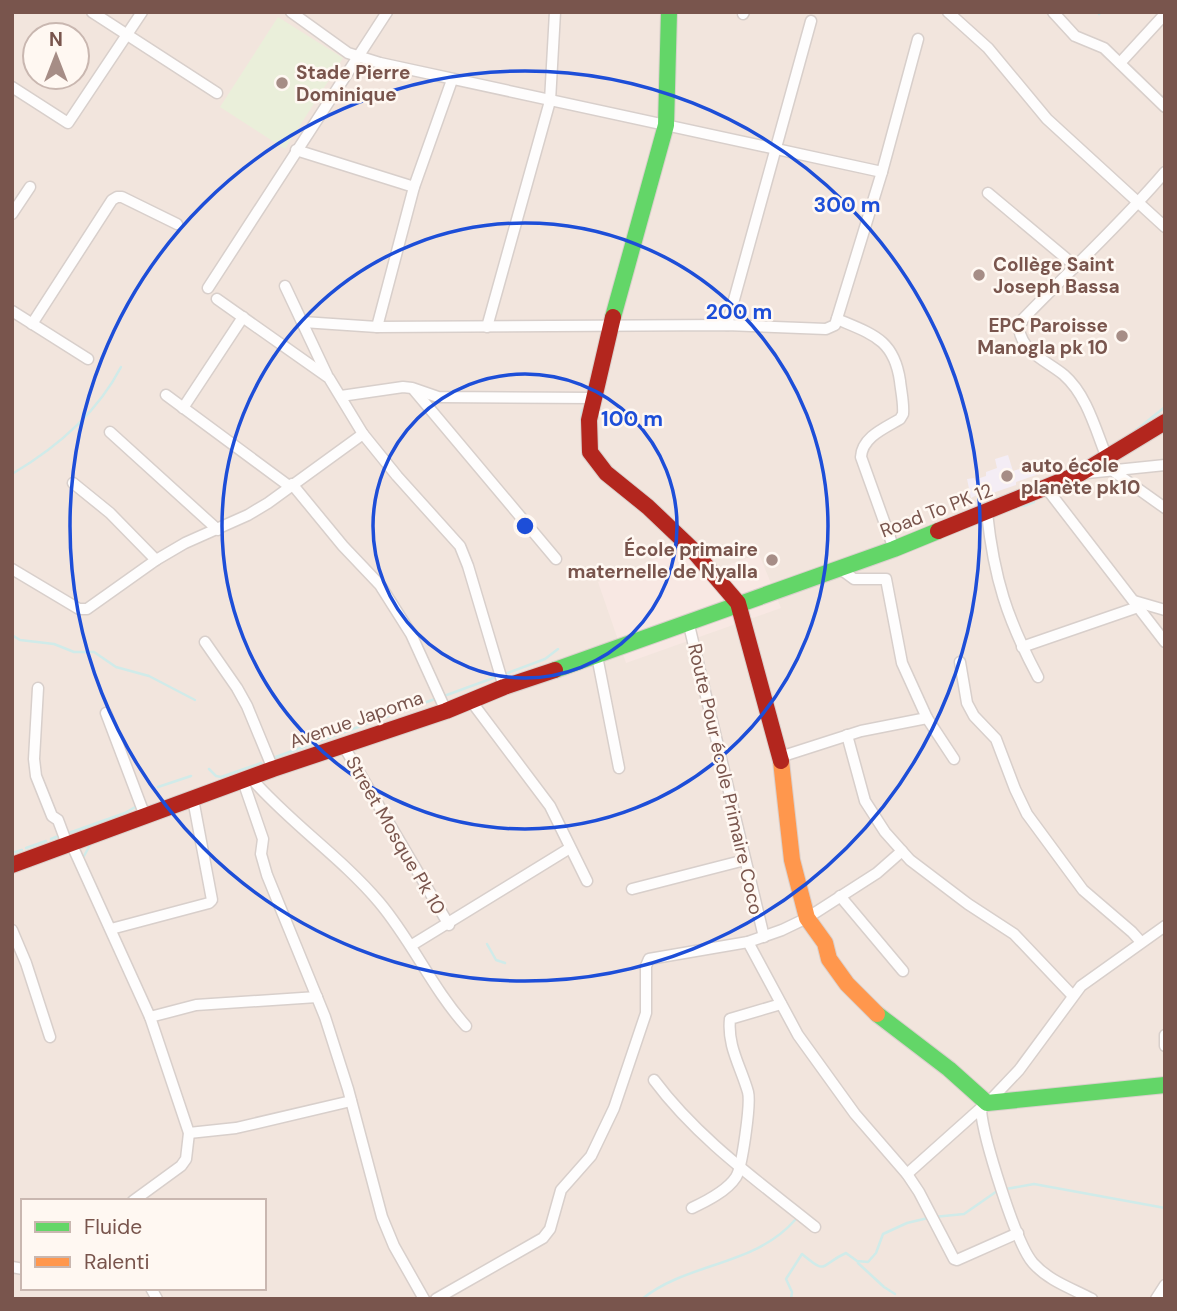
<svg xmlns="http://www.w3.org/2000/svg" width="1177" height="1311" font-family="'DM Sans',sans-serif">
  <rect width="100%" height="100%" fill="#f9f4ef"/>
  <path fill="#f2e5dd" fill-rule="evenodd" d="M 12,12 L 1165,12 L 1165,1299 L 12,1299 ZM 35,35 L 77,35 L 77,77 L 35,77 ZM 23,1201 L 264,1201 L 264,1288 L 23,1288 Z"/>
  <path fill="#f8e8e3" d="M 683,548 L 705,573 L 759,554 L 781,608 L 626,663 L 598,582 Z"/>
  <path fill="#f4edf5" d="M 1008,455 L 1013,471 L 1029,466 L 1030,470 L 1034,469 L 1036,475 L 1016,482 L 1016,485 L 978,498 L 977,495 L 971,498 L 967,479 L 974,478 L 979,488 L 977,479 L 986,476 L 986,472 L 997,468 L 995,459 Z"/>
  <path fill="#eaefda" d="M 278,17 L 343,58 L 285,149 L 220,107 Z"/>
  <g fill="none" stroke-linecap="round" stroke-linejoin="round">
    <g stroke="#d0ebe9" stroke-width="2.5">
      <path d="M 1099,14 L 1101,12"/>
      <path d="M 581,420 L 582,410"/>
      <path d="M 1135,431 L 1165,407"/>
      <path d="M 12,474 C 56,448 97,413 121,367"/>
      <path d="M 1024,506 L 1034,502"/>
      <path d="M 12,635 L 20,640 L 54,644 L 74,652 L 94,652 L 116,667 L 149,676 L 195,700"/>
      <path d="M 505,674 L 545,659 L 558,649"/>
      <path d="M 444,696 L 496,677"/>
      <path d="M 273,758 L 435,699"/>
      <path d="M 209,769 L 216,776 L 221,777 L 261,763"/>
      <path d="M 158,787 L 191,776"/>
      <path d="M 66,834 L 125,813 L 137,806"/>
      <path d="M 51,839 L 61,835"/>
      <path d="M 26,848 L 46,841"/>
      <path d="M 12,853 L 22,850"/>
      <path d="M 84,856 L 90,845"/>
      <path d="M 487,944 L 496,960 L 505,963"/>
      <path d="M 1006,1189 L 1034,1184 L 1165,1208"/>
      <path d="M 934,1217 L 964,1214 L 1000,1189"/>
      <path d="M 858,1263 L 884,1287 L 895,1294"/>
      <path d="M 642,1299 C 688,1262 755,1266 795,1220"/>
      <path d="M 791,1299 L 792,1292 L 786,1279 L 802,1254 C 828,1276 819,1265 846,1253 L 857,1261 L 868,1262 L 876,1253 L 883,1234 L 907,1223 L 928,1218"/>
    </g>
    <g stroke="#d8cfcb" stroke-width="13">
      <g id="street">
        <path d="M 92,12 L 217,93"/>
        <path d="M 291,12 L 348,53 L 380,63 L 882,172"/>
        <path d="M 948,12 L 988,48 L 1047,119 L 1165,227"/>
        <path d="M 1053,12 L 1075,36 L 1104,48 L 1165,107"/>
        <path d="M 743,14 L 744,12"/>
        <path d="M 1120,63 L 1165,14"/>
        <path d="M 452,80 L 414,187 L 377,327 L 727,325 L 826,329 L 835,325 L 882,172 L 918,39"/>
        <path d="M 12,87 L 68,123 L 142,12"/>
        <path d="M 296,150 L 414,187"/>
        <path d="M 988,193 L 1074,265"/>
        <path d="M 12,214 L 30,187"/>
        <path d="M 285,286 L 327,375"/>
        <path d="M 208,288 L 387,12"/>
        <path d="M 217,299 L 329,378 L 363,434 L 397,476 L 460,546 L 468,566 L 504,687"/>
        <path d="M 12,311 L 88,359"/>
        <path d="M 837,319 C 872,334 894,339 900,381 C 901,391 904,403 903,414 L 900,419 C 885,428 862,437 861,457 L 894,549"/>
        <path d="M 303,322 L 377,327"/>
        <path d="M 32,324 L 112,200 L 117,197 L 122,197 L 177,224"/>
        <path d="M 727,325 L 811,21"/>
        <path d="M 487,327 L 550,101 L 555,12"/>
        <path d="M 414,390 L 556,559"/>
        <path d="M 166,395 L 289,486"/>
        <path d="M 341,396 L 403,387 L 412,388 L 438,397 L 594,398"/>
        <path d="M 183,408 L 243,317"/>
        <path d="M 110,432 L 218,530"/>
        <path d="M 1107,458 C 1096,431 1087,395 1064,375 C 1047,361 1023,353 1019,329 L 1023,319 C 1070,270 1121,224 1165,172"/>
        <path d="M 1113,471 L 1165,508"/>
        <path d="M 1087,473 L 1165,465"/>
        <path d="M 73,483 L 110,513 L 156,560"/>
        <path d="M 292,484 L 343,546 L 380,585 L 411,634 L 446,711"/>
        <path d="M 1047,489 L 1165,642"/>
        <path d="M 987,513 C 994,578 1007,619 1038,677"/>
        <path d="M 839,568 L 854,579 L 886,579 L 902,663 L 927,718 L 954,759"/>
        <path d="M 12,569 L 79,609 L 87,609 L 156,560 L 185,543 L 248,515 L 268,503 L 363,434"/>
        <path d="M 1134,601 L 1165,610"/>
        <path d="M 688,621 L 764,937"/>
        <path d="M 205,642 L 237,688 L 247,706 L 273,769"/>
        <path d="M 1022,647 L 1138,607"/>
        <path d="M 597,656 L 619,768"/>
        <path d="M 960,662 L 967,703 L 974,716 L 996,739 L 1015,789 L 1027,814 L 1083,890 L 1132,932 L 1141,942"/>
        <path d="M 38,688 L 34,759 L 36,776 L 52,816 L 58,820 L 67,844"/>
        <path d="M 471,701 L 550,806 L 587,881"/>
        <path d="M 106,713 L 145,816"/>
        <path d="M 847,735 L 865,801 L 885,832 L 910,860 L 968,904 L 1014,934 L 1072,995"/>
        <path d="M 343,745 L 449,925"/>
        <path d="M 780,757 L 861,731 L 927,718"/>
        <path d="M 251,778 C 290,823 341,857 379,902 C 412,941 432,988 466,1026"/>
        <path d="M 243,781 L 263,839 L 261,854 L 267,875 L 325,1017 L 348,1089 L 382,1217 L 394,1246 L 424,1299"/>
        <path d="M 71,843 L 150,1017 L 189,1133 L 186,1159 L 181,1166 L 133,1201"/>
        <path d="M 632,889 L 745,860"/>
        <path d="M 840,896 L 903,971"/>
        <path d="M 111,929 L 209,903 L 212,900 L 193,799"/>
        <path d="M 12,930 L 26,963 L 50,1037"/>
        <path d="M 748,942 L 798,1035 L 855,1114 L 907,1174 L 919,1192 L 954,1259 L 957,1260 L 1018,1233"/>
        <path d="M 412,945 L 570,848"/>
        <path d="M 150,1017 L 196,1005 L 317,997"/>
        <path d="M 1165,1035 L 1165,1046"/>
        <path d="M 654,1080 C 698,1139 758,1181 815,1227"/>
        <path d="M 189,1133 L 236,1128 L 351,1101"/>
        <path d="M 907,1174 L 982,1107"/>
        <path d="M 692,1208 C 707,1201 727,1191 736,1177 C 742,1168 751,1103 748,1092 C 741,1067 727,1046 730,1019 L 781,1004"/>
        <path d="M 12,1267 L 23,1269"/>
        <path d="M 151,1288 L 157,1299"/>
        <path d="M 436,1299 L 543,1238 L 550,1229 L 561,1190 L 591,1156 L 614,1108 L 646,1013 L 646,966 L 649,959 L 748,942 L 782,930 L 807,918 L 877,873 L 902,851"/>
        <path d="M 1092,1299 C 1071,1288 1049,1281 1033,1263 C 1016,1244 983,1137 981,1110 L 1019,1070 L 1081,986 L 1165,926"/>
        <path d="M 1156,1299 L 1165,1285"/>
      </g>
    </g>
    <g stroke="#dad0cc" stroke-width="18">
      <g id="fast">
        <path d="M 613,317 L 666,125 L 669,12"/>
        <path d="M 555,670 L 894,549 L 938,531"/>
        <path d="M 877,1014 L 949,1069 L 987,1103 L 1165,1085"/>
      </g>
    </g>
    <g stroke="#dad0cc" stroke-width="18">
      <path id="slow" d="M 781,761 L 792,860 L 807,918 L 825,943 L 829,959 L 847,984 L 877,1014"/>
    </g>
    <g stroke="#dad0cc" stroke-width="18">
      <g id="jam">
        <path d="M 613,317 L 589,420 L 590,452 L 606,473 L 648,507 L 690,547 L 738,603 L 781,761"/>
        <path d="M 938,531 L 1081,473 L 1165,422"/>
        <path d="M 12,865 L 273,769 L 446,711 L 504,687 L 555,670"/>
      </g>
    </g>
    <use href="#street" stroke="#fefdfd" stroke-width="10"/>
    <use href="#fast" stroke="#63d668" stroke-width="16"/>
    <use href="#slow" stroke="#ff974d" stroke-width="16"/>
    <use href="#jam" stroke="#b3261e" stroke-width="16"/>
  </g>
  <g fill="none" stroke="#1d4ed8" stroke-width="3.5">
    <circle cx="525" cy="526" r="152"/>
    <circle cx="525" cy="526" r="303"/>
    <circle cx="525" cy="526" r="455"/>
  </g>
  <g fill="#a68d86" stroke="#fff8f2" stroke-width="2.5">
    <circle cx="282" cy="83" r="7"/>
    <circle cx="979" cy="275" r="7"/>
    <circle cx="1122" cy="336" r="7"/>
    <circle cx="1007" cy="476" r="7"/>
    <circle cx="772" cy="560" r="7"/>
  </g>
  <g text-anchor="middle" stroke-width="5" stroke-linejoin="round" paint-order="stroke">
    <g font-size="19" font-weight="bold" fill="#79554d" stroke="#fff8f2" text-anchor="start">
      <text x="296" y="79">Stade Pierre<tspan x="296" dy="22">Dominique</tspan></text>
      <text x="993" y="271">Collège Saint<tspan x="993" dy="22">Joseph Bassa</tspan></text>
      <text x="1108" y="332" text-anchor="end">EPC Paroisse<tspan x="1108" dy="22">Manogla pk 10</tspan></text>
      <text x="1021" y="472">auto école<tspan x="1021" dy="22">planète pk10</tspan></text>
      <text x="758" y="556" text-anchor="end">École primaire<tspan x="758" dy="22">maternelle de Nyalla</tspan></text>
    </g>
    <g font-size="19" fill="#79554d" stroke="#fff8f2">
      <text transform="translate(936 510) rotate(-21)" y="7">Road To PK 12</text>
      <text transform="translate(356 719) rotate(-19)" y="7">Avenue Japoma</text>
      <text transform="translate(726 779) rotate(77)" y="7">Route Pour école Primaire Coco</text>
      <text transform="translate(396 835) rotate(60)" y="7">Street Mosque Pk 10</text>
    </g>
  </g>
  <circle cx="525" cy="526" r="10" fill="#1d4ed8" stroke="#fff8f2" stroke-width="3.5"/>
  <g font-size="21" text-anchor="middle" font-weight="bold" fill="#1d4ed8" stroke="#fff8f2" stroke-width="5" stroke-linejoin="round" paint-order="stroke">
    <text x="847" y="212">300 m</text>
    <text x="739" y="319">200 m</text>
    <text x="632" y="426">100 m</text>
  </g>
  <rect width="1177" height="1311" fill="none" stroke="#79554d" stroke-width="28"/>
  <rect x="21" y="1199" width="245" height="91" fill="#fff8f2" stroke="#c9b7b0" stroke-width="2"/>
  <rect x="35" y="1222" width="35" height="10" fill="#63d668" stroke="#c9b7b0" stroke-width="2"/>
  <text x="84" y="1234" font-size="21" fill="#79554d">Fluide</text>
  <rect x="35" y="1257" width="35" height="10" fill="#ff974d" stroke="#c9b7b0" stroke-width="2"/>
  <text x="84" y="1269" font-size="21" fill="#79554d">Ralenti</text>
  <g transform="translate(56 56)"><circle r="33" fill="#fff8f2" stroke="#c9b7b0" stroke-width="2"/>
  <path d="M0-5L12 26L0 18L-12 26Z" fill="#a68d86"/>
  <text y="-10" font-size="19" font-weight="bold" text-anchor="middle" fill="#79554d">N</text>
  </g>
</svg>
